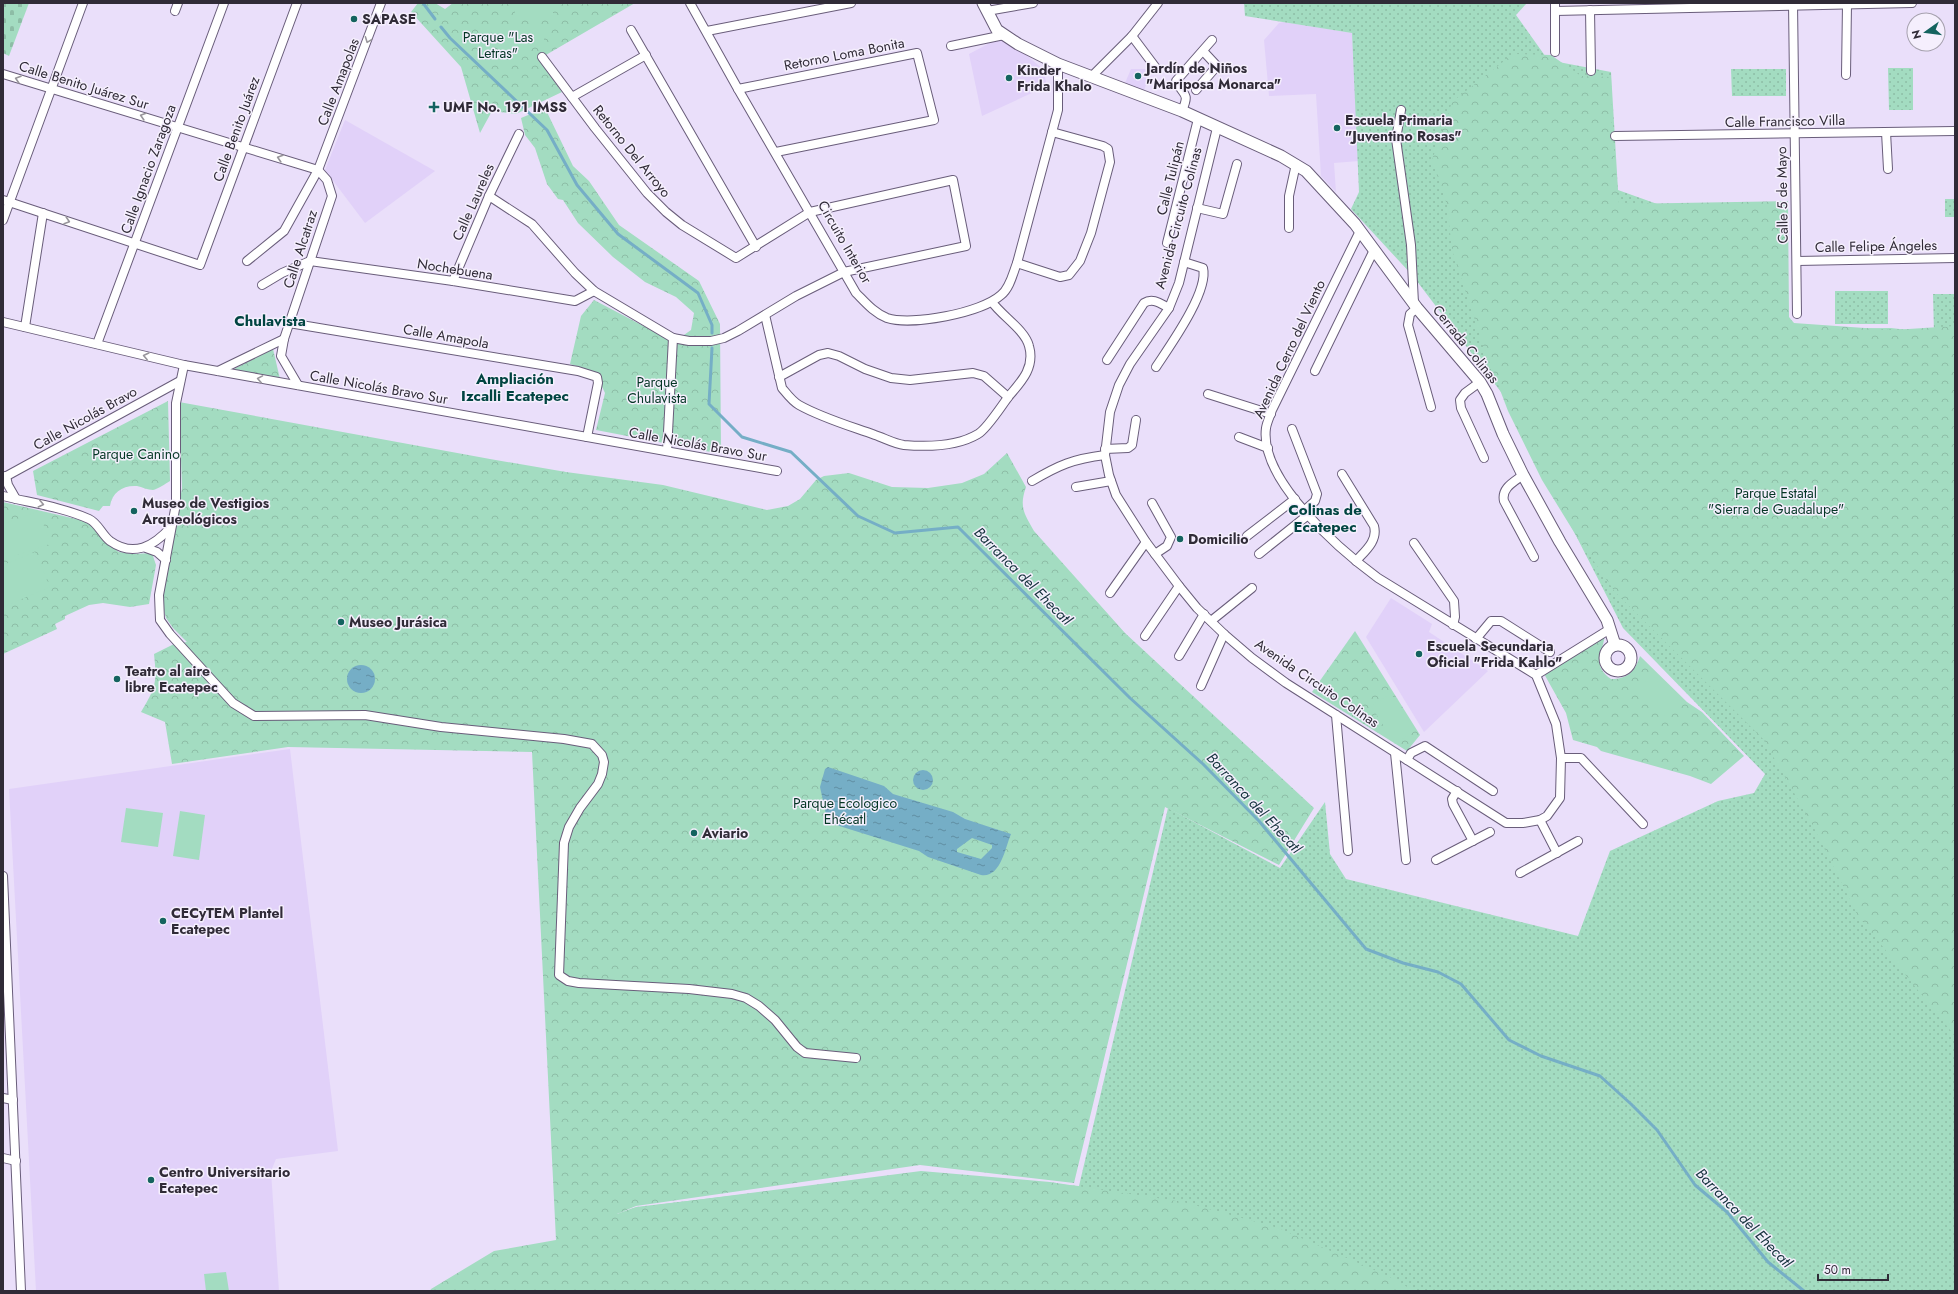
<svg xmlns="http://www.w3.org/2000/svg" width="1958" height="1294" font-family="Jost,sans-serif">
  <defs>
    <pattern id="grass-dots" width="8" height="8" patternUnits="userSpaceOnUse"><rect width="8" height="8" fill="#a3dcc1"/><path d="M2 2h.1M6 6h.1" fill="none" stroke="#8dbda6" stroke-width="1.8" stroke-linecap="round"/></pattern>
    <pattern id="cemetery-stones" width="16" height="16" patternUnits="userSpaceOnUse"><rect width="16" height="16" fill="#a3dcc1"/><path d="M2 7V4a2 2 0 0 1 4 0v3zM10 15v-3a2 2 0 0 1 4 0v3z" fill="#8dbda6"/></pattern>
    <pattern id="park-crowns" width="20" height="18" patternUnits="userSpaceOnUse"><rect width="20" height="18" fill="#a3dcc1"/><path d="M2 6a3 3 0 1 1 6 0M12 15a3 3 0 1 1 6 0" fill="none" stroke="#8dbda6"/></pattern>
    <pattern id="water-ripples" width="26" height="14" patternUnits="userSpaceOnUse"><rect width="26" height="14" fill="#75aec6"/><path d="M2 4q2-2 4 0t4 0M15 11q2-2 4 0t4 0" fill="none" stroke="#608ea2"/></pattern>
  </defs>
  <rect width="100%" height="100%" fill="#eadffa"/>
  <g fill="#e1d1f9">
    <path d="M 1283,22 L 1352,33 L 1359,161 L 1334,163 L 1336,192 L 1321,176 L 1316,94 L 1269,96 L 1264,40 L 1279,23 Z"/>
    <path d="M 1003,36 L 1043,69 L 1047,86 L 982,116 L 969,54 Z"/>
    <path d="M 1131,69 L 1151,69 L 1144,91 L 1125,83 Z"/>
    <path d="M 345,120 L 435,171 L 365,223 L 325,170 Z"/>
    <path d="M 1391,598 L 1432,624 L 1429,632 L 1488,671 L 1424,732 L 1366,637 Z"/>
    <path d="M 290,749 L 338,1151 L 276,1159 L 271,1171 L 279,1291 L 36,1291 L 9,789 Z"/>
  </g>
  <g fill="url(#grass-dots)">
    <path d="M 1244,3 L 1527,3 L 1516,15 L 1548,60 L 1611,72 L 1618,190 L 1660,205 L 1784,329 L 1891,328 L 1934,333 L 1933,294 L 1955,294 L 1955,1291 L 560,1291 L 558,1240 L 636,1207 L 925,1173 L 1079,1186 L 1168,808 L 1280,868 L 1325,802 L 1330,854 L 1346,879 L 1578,936 L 1610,851 L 1718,801 L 1754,793 L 1765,774 L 1623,628 L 1507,400 L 1413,276 L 1351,209 L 1359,192 L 1352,33 L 1245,16 Z"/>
    <path d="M 1888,68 L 1913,68 L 1913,110 L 1889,110 Z"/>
    <path d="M 1731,69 L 1786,69 L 1786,96 L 1732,96 Z"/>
    <rect x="1945" y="199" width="10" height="18"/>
    <rect x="1835" y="291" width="53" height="33"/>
  </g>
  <path fill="url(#cemetery-stones)" d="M 3,3 L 29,3 L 9,56 L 3,53 Z"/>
  <g fill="url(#park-crowns)">
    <path d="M 418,3 L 435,3 L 445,9 L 453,3 L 635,3 L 539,59 L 562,92 L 516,114 L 492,111 L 480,133 L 461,67 L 411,12 Z"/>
    <path d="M 1513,54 L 1551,55 L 1581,76 L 1611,77 L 1612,126 L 1619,204 L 1788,201 L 1789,317 L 1794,323 L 1893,330 L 1955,326 L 1955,1036 L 1858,916 L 1812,824 L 1763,739 L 1615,592 L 1577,537 L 1542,480 L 1508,411 L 1483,345 L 1452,250 L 1447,205 L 1432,160 L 1452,102 Z"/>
    <path d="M 545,108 L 573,166 L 589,181 L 619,225 L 699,281 L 720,324 L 721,454 L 596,430 L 605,393 L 595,372 L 570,364 L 581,316 L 594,300 L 674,342 L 691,330 L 694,313 L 676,297 L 645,282 L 613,257 L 578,223 L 563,200 L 558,199 L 547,184 L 535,148 L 525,135 L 521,118 Z"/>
    <path d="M 273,349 L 280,379 L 232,370 Z"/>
    <path d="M 168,401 L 170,481 C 165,484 158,489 153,490 C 148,490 142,487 137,486 C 123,485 112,492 110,506 L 103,506 L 99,511 L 37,495 L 33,471 Z"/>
    <path d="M 179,402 L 490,459 L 566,472 L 663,485 L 767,510 L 788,506 L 800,499 L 816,480 L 824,476 L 849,473 L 892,487 L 928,488 L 962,483 L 984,474 L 1007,453 L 1026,487 C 1019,507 1024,513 1034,531 L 1125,633 L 1314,808 L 1279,865 L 1165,807 L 1074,1183 L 920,1165 L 636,1206 L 617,1214 L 633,1208 L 921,1171 L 1050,1182 L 1183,1202 L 1278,1228 L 1388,1276 L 1414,1291 L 430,1291 L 431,1289 L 494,1251 L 556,1240 L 532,752 L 288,747 L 172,764 L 165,722 L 141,712 C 156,687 157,683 154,654 L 174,644 L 187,642 L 173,628 L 166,618 L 163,606 L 164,586 L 182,488 Z"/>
    <path d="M 3,502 L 89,522 L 105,542 L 119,552 L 133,554 L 152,553 L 156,565 L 149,604 L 130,607 L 103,603 L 89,605 L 65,616 L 65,619 L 55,624 L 57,629 L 3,654 Z"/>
    <path d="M 1355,631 L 1420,735 L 1407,751 L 1312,692 Z"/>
    <path d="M 1605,634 C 1603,653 1591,665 1611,679 C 1628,679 1635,671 1640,656 L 1687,702 L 1702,712 L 1744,756 L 1711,784 L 1690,776 L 1601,751 L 1597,747 L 1573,740 L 1566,713 L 1543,672 Z"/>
  </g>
  <g fill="#a3dcc1">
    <rect x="515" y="3" width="38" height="14"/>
    <rect x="492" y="24" width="52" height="21"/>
    <path d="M 39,511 L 50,544 L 3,560 L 3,524 Z"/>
    <path d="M 35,552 L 50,587 L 3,607 L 3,565 Z"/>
    <path d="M 1654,672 L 1681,698 L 1664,716 L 1638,690 Z"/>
    <path d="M 1391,693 L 1415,731 L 1395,744 L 1371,706 Z"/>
    <path d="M 126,808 L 163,813 L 158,847 L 121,842 Z"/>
    <path d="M 180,811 L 205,815 L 199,860 L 173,856 Z"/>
    <path d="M 226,1272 L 229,1291 L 206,1291 L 204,1274 Z"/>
  </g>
  <g fill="url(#water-ripples)" fill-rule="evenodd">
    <circle cx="361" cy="679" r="14"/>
    <path d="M 828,767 L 884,786 L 893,794 L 953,812 L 965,819 L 1011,834 C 1005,848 1001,878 981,875 L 928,857 L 919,851 L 833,824 L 827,819 L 820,787 L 825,769 ZM 972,838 L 992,845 L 992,848 L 981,859 L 957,852 L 957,849 Z"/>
    <circle cx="923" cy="780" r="10"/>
  </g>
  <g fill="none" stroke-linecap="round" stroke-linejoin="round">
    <g stroke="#75aec6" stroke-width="3">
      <path d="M 423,3 L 435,19"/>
      <path d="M 441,27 L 450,38 L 547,130 L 577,185 L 618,234 L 698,293 L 712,325 L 712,333"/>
      <path d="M 712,348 L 709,404 L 742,437 L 791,452 L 858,516 L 895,533 L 958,527 L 1130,698 L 1203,764 L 1259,821 L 1366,949 L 1403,963 L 1438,972 L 1461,984 L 1509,1040 L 1541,1056 L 1600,1076 L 1631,1104 L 1657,1130 L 1695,1185 L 1727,1212 L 1768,1262 L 1804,1291"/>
    </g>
    <g stroke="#695d7a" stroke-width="10">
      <g id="street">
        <path d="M 690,3 L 738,89 L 856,293 C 865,302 874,313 887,318 C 912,326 981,313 1001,295 C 1010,288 1013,273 1017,263 L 1058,110 L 1058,64"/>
        <path d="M 1555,3 L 1555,52"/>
        <path d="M 1793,3 L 1797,314"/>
        <path d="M 1590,10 L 1591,71"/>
        <path d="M 175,11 L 178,3"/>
        <path d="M 987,11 L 1033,3"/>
        <path d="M 1555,11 L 1912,3"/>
        <path d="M 631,30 L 756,247"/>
        <path d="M 707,31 L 851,3"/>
        <path d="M 1132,36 L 1156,68"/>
        <path d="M 951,46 L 1004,35"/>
        <path d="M 3,74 L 318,170"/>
        <path d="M 1846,75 L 1847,4"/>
        <path d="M 1092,76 L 1132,36 L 1158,3"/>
        <path d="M 738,89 L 917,53 L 934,120 L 776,152"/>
        <path d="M 1196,90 L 1217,66 L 1203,51"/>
        <path d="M 572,97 L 646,55"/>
        <path d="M 1401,110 L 1396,139 L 1411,245 L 1414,303"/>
        <path d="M 1182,111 C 1190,92 1184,97 1176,81 L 1212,40"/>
        <path d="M 1217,128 L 1179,283 L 1169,308 L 1130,364 L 1119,385 L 1110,412 L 1105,455 L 1109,475 L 1116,495 L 1146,542 L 1179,586 L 1197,608 L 1224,634 L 1252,658 L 1286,683 L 1506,823 L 1523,823 L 1540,820 L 1547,816 L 1560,798 L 1561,758 L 1556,724 L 1536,675 L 1378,578 C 1340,550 1259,480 1266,428 C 1267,422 1270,416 1272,410 L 1360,231"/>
        <path d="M 1886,132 L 1888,169"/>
        <path d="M 1615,136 L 1955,131"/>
        <path d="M 489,196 L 532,224 L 575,273 L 594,291 L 673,338 L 689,341 L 711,341 L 724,338 L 738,331 L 796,296 L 844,272 L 966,246 L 953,180 L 810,212 L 736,258 L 682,225 L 666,212 L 647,193 L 595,128 L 542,57"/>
        <path d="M 3,200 L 200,265 L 297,3"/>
        <path d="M 1197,208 L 1223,214 L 1237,164"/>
        <path d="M 3,220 L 83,3"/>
        <path d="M 1289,228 L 1289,196 L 1296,164"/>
        <path d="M 1167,243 L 1198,119"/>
        <path d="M 247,261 L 284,231 L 318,170 L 381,3"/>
        <path d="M 1797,261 L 1955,258"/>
        <path d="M 1017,263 L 1060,277 L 1069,275 L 1080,261 L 1091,233 L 1110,162 L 1108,149 L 1103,146 L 1052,132"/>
        <path d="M 453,281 L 489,196 L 519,134"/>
        <path d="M 262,285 L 282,273 L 310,261 L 453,281 L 575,301 L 594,291"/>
        <path d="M 1417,308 L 1410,314 L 1408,325 L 1431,407"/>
        <path d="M 765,315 L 782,388 C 787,394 792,401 799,405 C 822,418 850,426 875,435 C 884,438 895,444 904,445 C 928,447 958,446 978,434 C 987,429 1002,405 1009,396 C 1022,381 1035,367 1029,346 C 1025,330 1002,316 992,302"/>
        <path d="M 3,322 L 184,365 L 777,471"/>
        <path d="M 289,323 L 578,371 L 597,377 L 598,383 L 587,437"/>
        <path d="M 25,327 L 43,213"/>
        <path d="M 97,344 L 224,3"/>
        <path d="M 1107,360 L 1144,303 C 1153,297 1161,304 1169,308"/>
        <path d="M 184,365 L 176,403 L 176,504 L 159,595 L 160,620 L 170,634 L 233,703 L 254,716 L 365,715 L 441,727 L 564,739 L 592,744 L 602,755 L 604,762 L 602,774 L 598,784 L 580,808 L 569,827 L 564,843 L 559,975 L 568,981 L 579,983 L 689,989 L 732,994 L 746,998 L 759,1006 L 775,1020 L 797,1047 L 805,1053 L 856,1058"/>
        <path d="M 1156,367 C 1169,347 1209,292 1203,268 L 1184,262"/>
        <path d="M 218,371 L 284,339"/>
        <path d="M 1315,371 L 1374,250"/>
        <path d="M 779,377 L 819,355 L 828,353 L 839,356 L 865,369 L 891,378 L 910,380 L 973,373 L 984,376 L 1008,397"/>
        <path d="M 1480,382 L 1465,393 L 1460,400 L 1461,408 L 1484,458"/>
        <path d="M 298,385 L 281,356 L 284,339 L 332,196 L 327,180 L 318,170"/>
        <path d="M 1208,394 L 1271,414"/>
        <path d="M 1292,429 L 1317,494 L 1315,501 L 1305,510"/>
        <path d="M 1239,437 L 1268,448"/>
        <path d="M 1105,449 L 1128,448 L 1132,445 L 1136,420"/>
        <path d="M 667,451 L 673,338"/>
        <path d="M 1342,474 L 1374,526 C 1378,541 1365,551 1356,561"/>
        <path d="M 1523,475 C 1514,482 1501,488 1504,501 L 1534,557"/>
        <path d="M 6,476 L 8,485 L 16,499"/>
        <path d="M 3,478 L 180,381"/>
        <path d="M 1032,481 C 1059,465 1073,459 1105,455"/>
        <path d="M 1076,487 L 1111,481"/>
        <path d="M 3,496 C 32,503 62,507 89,519 C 98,523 102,535 110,541 C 134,558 154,546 171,527"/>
        <path d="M 1152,503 L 1171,537 L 1167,546 L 1155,554"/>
        <path d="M 1247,536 L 1295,499"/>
        <path d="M 1414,543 L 1454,601 L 1455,617 L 1453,625"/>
        <path d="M 146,548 L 157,552 L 166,560"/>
        <path d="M 1259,554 L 1308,515"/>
        <path d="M 1110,593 L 1146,542"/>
        <path d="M 1211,621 L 1252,588"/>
        <path d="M 1145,636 L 1179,586"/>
        <path d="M 1476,639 L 1491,621 L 1501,621 L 1550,652"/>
        <path d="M 1179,656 L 1204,614"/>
        <path d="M 1536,675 L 1610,629"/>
        <path d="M 1201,686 L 1224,634"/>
        <path d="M 1336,715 L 1348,851"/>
        <path d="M 1395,753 L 1406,860"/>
        <path d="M 1561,758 L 1581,758 L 1643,824"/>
        <path d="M 1407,760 L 1411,753 L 1425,746 L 1493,791"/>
        <path d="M 1457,791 L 1452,799 L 1453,804 L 1473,841"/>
        <path d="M 1540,820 L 1557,853"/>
        <path d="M 1436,860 L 1490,832"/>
        <path d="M 1520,873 L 1578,841"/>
        <path d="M 3,876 L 21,1291"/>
        <path d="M 3,1098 L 13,1100"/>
        <path d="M 3,1158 L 16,1161"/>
      </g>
    </g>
    <g stroke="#695d7a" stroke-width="13">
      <g id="secondary">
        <path d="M 983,3 L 997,30 L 1018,44 L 1058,64 L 1182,111 L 1281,156 L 1306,171 L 1355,224 L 1417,308 L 1480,382 L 1487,394 L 1503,434 L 1523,475 L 1560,542 L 1607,620 L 1615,645"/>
        <circle cx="1618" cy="658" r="13"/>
      </g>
    </g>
    <use href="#street" stroke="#fff" stroke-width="8"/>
    <use href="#secondary" stroke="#fff" stroke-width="11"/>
  </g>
  <defs><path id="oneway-chevron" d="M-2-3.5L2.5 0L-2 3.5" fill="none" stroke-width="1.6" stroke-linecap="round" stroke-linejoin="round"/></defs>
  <g stroke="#98959b">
    <use href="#oneway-chevron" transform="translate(368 40) rotate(111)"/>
    <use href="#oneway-chevron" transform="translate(18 79) rotate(-163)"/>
    <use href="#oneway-chevron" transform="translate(143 116) rotate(-163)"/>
    <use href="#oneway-chevron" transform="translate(280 158) rotate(-163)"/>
    <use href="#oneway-chevron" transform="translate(67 221) rotate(18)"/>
    <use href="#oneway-chevron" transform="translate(146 356) rotate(-167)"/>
    <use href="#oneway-chevron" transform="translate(260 379) rotate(-170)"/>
    <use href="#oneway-chevron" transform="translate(41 504) rotate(13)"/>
  </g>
  <g fill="#14635f" stroke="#f5effd" stroke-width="1.5">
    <circle cx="354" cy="19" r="4"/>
    <circle cx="1138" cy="76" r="4"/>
    <circle cx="1009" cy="78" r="4"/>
    <path d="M432 101h4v4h4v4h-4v4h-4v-4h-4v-4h4z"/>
    <circle cx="1337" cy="128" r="4"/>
    <circle cx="134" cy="511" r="4"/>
    <circle cx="1180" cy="539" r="4"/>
    <circle cx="341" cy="622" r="4"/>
    <circle cx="1419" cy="654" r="4"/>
    <circle cx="117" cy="679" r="4"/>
    <circle cx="694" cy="833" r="4"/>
    <circle cx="163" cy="921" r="4"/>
    <circle cx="151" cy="1180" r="4"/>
  </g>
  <g text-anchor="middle" stroke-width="3" stroke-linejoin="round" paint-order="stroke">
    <g font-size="14" font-weight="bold" fill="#302b37" stroke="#f5effd" text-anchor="start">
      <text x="362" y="24">SAPASE</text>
      <text x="1146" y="73">Jardín de Niños<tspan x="1146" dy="16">"Mariposa Monarca"</tspan></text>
      <text x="1017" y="75">Kinder<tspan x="1017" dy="16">Frida Khalo</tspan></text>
      <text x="443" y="112">UMF No. 191 IMSS</text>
      <text x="1345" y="125">Escuela Primaria<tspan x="1345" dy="16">"Juventino Rosas"</tspan></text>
      <text x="142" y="508">Museo de Vestigios<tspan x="142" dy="16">Arqueológicos</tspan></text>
      <text x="1188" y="544">Domicilio</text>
      <text x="349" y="627">Museo Jurásica</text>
      <text x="1427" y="651">Escuela Secundaria<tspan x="1427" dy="16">Oficial "Frida Kahlo"</tspan></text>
      <text x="125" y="676">Teatro al aire<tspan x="125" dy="16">libre Ecatepec</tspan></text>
      <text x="702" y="838">Aviario</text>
      <text x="171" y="918">CECyTEM Plantel<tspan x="171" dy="16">Ecatepec</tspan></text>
      <text x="159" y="1177">Centro Universitario<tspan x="159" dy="16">Ecatepec</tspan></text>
    </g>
    <g font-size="14" fill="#033524" stroke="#f5effd">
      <text x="498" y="42">Parque "Las<tspan x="498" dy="16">Letras"</tspan></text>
      <text x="657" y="387">Parque<tspan x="657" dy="16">Chulavista</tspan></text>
      <text x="136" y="459">Parque Canino</text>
      <text x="1776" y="498">Parque Estatal<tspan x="1776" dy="16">"Sierra de Guadalupe"</tspan></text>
      <text x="845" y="808">Parque Ecologico<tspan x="845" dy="16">Ehécatl</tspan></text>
    </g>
    <g font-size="14" fill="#302b37" stroke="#f5effd">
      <text transform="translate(844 54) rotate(-11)" y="5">Retorno Loma Bonita</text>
      <text transform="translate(338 82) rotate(-69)" y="5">Calle Amapolas</text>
      <text transform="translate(84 85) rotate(17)" y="5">Calle Benito Juárez Sur</text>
      <text transform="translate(1785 121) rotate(-1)" y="5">Calle Francisco Villa</text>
      <text transform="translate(236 129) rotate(-70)" y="5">Calle Benito Juárez</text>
      <text transform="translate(632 151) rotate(51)" y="5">Retorno Del Arroyo</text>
      <text transform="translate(148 169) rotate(-70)" y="5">Calle Ignacio Zaragoza</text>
      <text transform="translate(1170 178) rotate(-76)" y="5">Calle Tulipán</text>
      <text transform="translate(1782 195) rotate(-91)" y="5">Calle 5 de Mayo</text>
      <text transform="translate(473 202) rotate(-66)" y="5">Calle Laureles</text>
      <text transform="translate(1178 218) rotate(-75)" y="5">Avenida Circuito Colinas</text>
      <text transform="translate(845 242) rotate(60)" y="5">Circuito Interior</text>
      <text transform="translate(1876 246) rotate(-1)" y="5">Calle Felipe Ángeles</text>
      <text transform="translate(300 249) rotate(-72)" y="5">Calle Alcatraz</text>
      <text transform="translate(455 269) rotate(9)" y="5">Nochebuena</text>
      <text transform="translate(446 336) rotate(10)" y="5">Calle Amapola</text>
      <text transform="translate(1466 344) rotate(51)" y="5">Cerrada Colinas</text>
      <text transform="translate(1289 349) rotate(-65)" y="5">Avenida Cerro del Viento</text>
      <text transform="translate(379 387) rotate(10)" y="5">Calle Nicolás Bravo Sur</text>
      <text transform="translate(85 418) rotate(-29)" y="5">Calle Nicolás Bravo</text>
      <text transform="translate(698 444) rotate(10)" y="5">Calle Nicolás Bravo Sur</text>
      <text transform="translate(1317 683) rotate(34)" y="5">Avenida Circuito Colinas</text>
    </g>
    <g font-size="15" font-weight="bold" fill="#014441" stroke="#f5effd">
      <text x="270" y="326">Chulavista</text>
      <text x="515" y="384">Ampliación<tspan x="515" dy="17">Izcalli Ecatepec</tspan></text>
      <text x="1325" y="515">Colinas de<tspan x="1325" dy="17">Ecatepec</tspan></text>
    </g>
    <g font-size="15" font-style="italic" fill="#14313c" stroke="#f5effd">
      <text transform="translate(1023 576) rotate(45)" y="5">Barranca del Ehecatl</text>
      <text transform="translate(1254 803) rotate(47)" y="5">Barranca del Ehecatl</text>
      <text transform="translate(1744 1218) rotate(46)" y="5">Barranca del Ehecatl</text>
    </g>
  </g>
  <rect width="1958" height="1294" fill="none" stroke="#302b37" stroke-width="8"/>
  <g transform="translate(1926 32) rotate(256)"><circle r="19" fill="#f5effd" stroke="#a6a1ae"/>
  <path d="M0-3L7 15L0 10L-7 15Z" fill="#14635f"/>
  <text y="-6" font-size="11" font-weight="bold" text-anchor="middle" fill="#302b37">N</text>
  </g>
  <path d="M1818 1274v6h70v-6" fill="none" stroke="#302b37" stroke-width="2"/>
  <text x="1824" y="1274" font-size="12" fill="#302b37" stroke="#f5effd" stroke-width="3" paint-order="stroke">50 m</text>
</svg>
